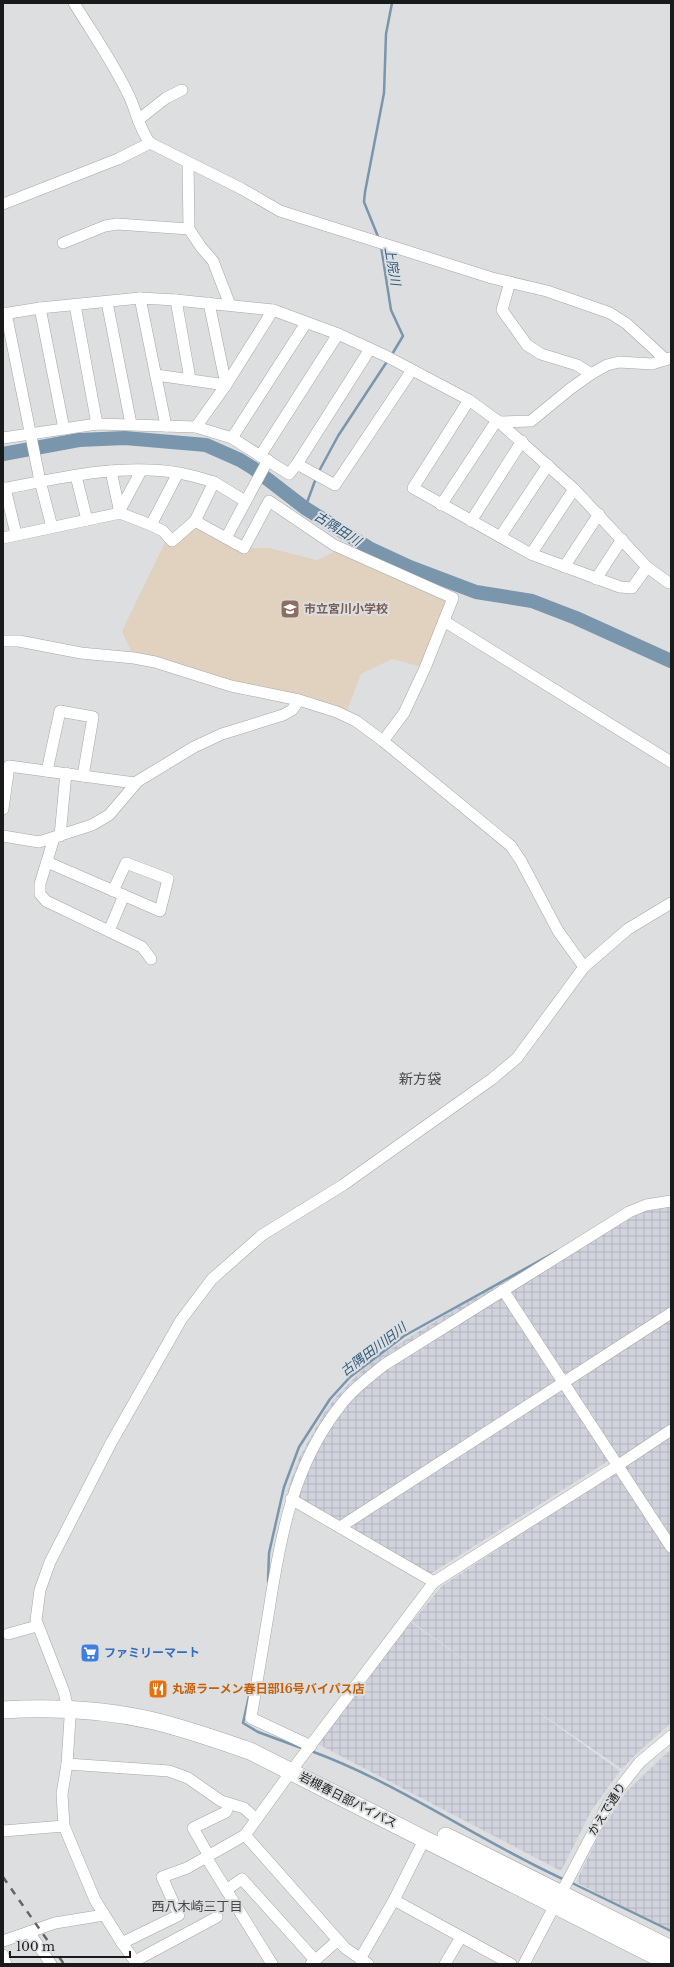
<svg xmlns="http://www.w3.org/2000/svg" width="674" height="1967" font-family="'Libre Baskerville','Noto Sans JP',serif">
  <defs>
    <pattern id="industrial-grid" width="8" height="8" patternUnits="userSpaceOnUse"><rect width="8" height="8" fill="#d0d3dc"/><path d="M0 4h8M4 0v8" fill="none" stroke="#b2b5bc"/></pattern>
  </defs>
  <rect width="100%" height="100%" fill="#dddee0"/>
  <g fill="url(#industrial-grid)">
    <path d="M 671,1201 L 671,1545 L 613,1458 L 430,1574 L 287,1491 L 299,1458 L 324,1413 L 336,1397 L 358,1374 L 379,1356 L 499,1282 L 629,1212 Z"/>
    <path d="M 619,1470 L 671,1547 L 671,1723 L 636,1754 L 622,1769 L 524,1702 L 620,1771 L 591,1811 L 561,1871 L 314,1742 L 406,1619 L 493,1680 L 412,1622 L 442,1586 Z"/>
    <path d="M 671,1749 L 671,1933 L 576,1882 L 603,1827 L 627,1791 Z"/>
  </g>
  <path fill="#e1d2c0" d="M 195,521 L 244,548 L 269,548 L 317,560 L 342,548 L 453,598 L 425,668 L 392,659 L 361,674 L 345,716 L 134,658 L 122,631 L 168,536 Z"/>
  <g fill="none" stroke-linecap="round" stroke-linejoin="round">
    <g stroke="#7a96ad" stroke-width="2.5">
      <path d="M 379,239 L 364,202 L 365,192 L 384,93 L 386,34 L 392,3"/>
      <path d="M 381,246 L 391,310 L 403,336 L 391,356"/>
      <path d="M 318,473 L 338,436 L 388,360"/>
      <path d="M 305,508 L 316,478"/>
      <path d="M 268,1581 L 269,1553 L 284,1487 L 299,1447 L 330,1399 L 350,1377 L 404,1336 L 557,1251"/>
      <path d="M 249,1696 L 243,1723 L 258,1732 L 304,1749"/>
      <path d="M 311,1751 C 401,1784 479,1841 565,1880"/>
      <path d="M 570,1882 L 671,1931"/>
    </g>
    <path stroke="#7a96ad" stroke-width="14" d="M 3,454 L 79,440 L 125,438 L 206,445 L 240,460 L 253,468 L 305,508 L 369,548 L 410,567 L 476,592 L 532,601 L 576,618 L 671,661"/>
    <g stroke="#a6a6a8" stroke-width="12">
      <g id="minor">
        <path d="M 74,3 C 93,34 115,65 130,98 C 137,114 140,130 150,143 L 242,189 L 280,211 L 492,278 L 547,291 L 610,313 L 627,324 L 666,360"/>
        <path d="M 138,120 L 166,98 L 182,90"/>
        <path d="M 188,163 L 189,229 L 201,247 L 213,261 L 230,305"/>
        <path d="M 3,204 L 118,159 L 150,143"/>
        <path d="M 63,243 L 105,226 L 117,224 L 189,229"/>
        <path d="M 510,282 L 502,310 L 527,345 L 541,354 L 577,365 L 591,374"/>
        <path d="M 140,298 L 166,426"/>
        <path d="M 176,300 L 190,379"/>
        <path d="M 107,302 L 131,424"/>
        <path d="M 75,305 L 97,424"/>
        <path d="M 40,308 L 64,429"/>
        <path d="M 6,313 L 40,481 L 52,527"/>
        <path d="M 3,314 L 40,308 L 140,298 L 176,300 L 273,310 L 338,334 L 386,356 L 469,400 L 499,422 L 574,489 L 647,567 L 669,583 L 671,582"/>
        <path d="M 156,375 L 226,385 L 209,303"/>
        <path d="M 469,400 L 413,488 L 531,554 L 620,587 L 632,588 L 647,567"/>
        <path d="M 499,422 L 531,421 L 570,389 L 591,374 L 607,365 L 619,362 L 652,364 L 670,358"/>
        <path d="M 196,427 L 226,385 L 273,310"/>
        <path d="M 3,438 L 97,424 L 196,427 L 232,438 L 289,474 L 297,464 L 335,485 L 412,370"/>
        <path d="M 232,438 L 306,323"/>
        <path d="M 260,456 L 338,334"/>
        <path d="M 297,464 L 370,349"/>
        <path d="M 111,471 L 120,513"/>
        <path d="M 76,476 L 87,520"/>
        <path d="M 5,488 L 16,534"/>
        <path d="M 3,489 C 59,478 121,463 179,473 C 191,475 203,479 214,482"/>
        <path d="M 441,505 L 497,420"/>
        <path d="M 120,510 L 141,471"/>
        <path d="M 195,521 L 214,482 L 245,501"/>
        <path d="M 471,521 L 522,441"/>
        <path d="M 151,525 L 178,473"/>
        <path d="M 500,537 L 548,465"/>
        <path d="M 3,538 L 120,513 L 151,525 L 163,531 L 172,541 L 195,521 L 244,548 L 269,501 L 334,545 L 453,598 L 425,668 L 404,713 L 383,741"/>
        <path d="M 226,538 L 268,460"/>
        <path d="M 531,554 L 574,489"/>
        <path d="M 564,567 L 599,514"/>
        <path d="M 596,579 L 622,539"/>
        <path d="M 444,621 L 671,762"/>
        <path d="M 3,641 L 19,641 L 81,653 L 134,658 L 155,662 L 231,686 L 299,700 L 337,712 L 356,721 L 383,741 L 511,846 L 521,861 L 558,931 L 584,967"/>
        <path d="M 47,771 L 60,711 L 93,717 L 83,776"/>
        <path d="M 3,809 L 9,766 L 135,783"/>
        <path d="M 3,836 L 39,842 L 92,825 L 109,815 L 138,781 L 194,747 L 222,734 L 283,715 L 292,710 L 299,700"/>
        <path d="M 60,836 L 66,773"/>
        <path d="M 54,838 L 40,884 L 40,894 L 46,901 L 142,947 L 151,959"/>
        <path d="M 47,862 L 160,911 L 168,879 L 126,863 L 113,891"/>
        <path d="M 109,931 L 124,895"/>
        <path d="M 503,1290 L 671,1547"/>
        <path d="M 291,1499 L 434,1582"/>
        <path d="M 340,1527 L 671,1313"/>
        <path d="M 8,1634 L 37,1626"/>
        <path d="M 311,1746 L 251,1718 C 257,1682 263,1646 269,1610 C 280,1538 293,1465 340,1406 C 352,1390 368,1378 384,1365 L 629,1212 L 646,1205 L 671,1201"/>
        <path d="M 67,1764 L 169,1771 L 188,1778 L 221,1801 L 244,1808 L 256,1819"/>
        <path d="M 3,1831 L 64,1826"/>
        <path d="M 245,1835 L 345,1948 L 368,1964"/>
        <path d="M 209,1856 L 193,1828 L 226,1812 L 229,1804"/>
        <path d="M 206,1857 L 272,1964"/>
        <path d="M 226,1890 L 242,1879 L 315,1960"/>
        <path d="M 394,1900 L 511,1964"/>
        <path d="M 29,1932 L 51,1964"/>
        <path d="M 3,1941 L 55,1923 L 104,1915"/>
        <path d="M 122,1943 L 179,1915 L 162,1877 L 187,1868 L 245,1835 L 298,1762 L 434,1582 L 617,1466 L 671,1430"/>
        <path d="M 3,1955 L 6,1964"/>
        <path d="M 360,1959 L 394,1900 L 425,1838"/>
        <path d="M 135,1961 L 217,1917"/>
        <path d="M 137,1964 L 122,1943 L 95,1900 L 64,1826 L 62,1794 L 67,1764 L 70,1718 L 64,1692 L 36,1620 L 40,1590 L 50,1562 L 111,1443 L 181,1320 L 212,1279 L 262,1235 L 343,1185 L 492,1079 L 517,1058 L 584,967 L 628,929 L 671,903"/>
        <path d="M 311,1964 L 338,1940"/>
        <path d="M 445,1964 L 461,1937"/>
        <path d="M 524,1964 L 610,1800 L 640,1762 L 671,1736"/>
      </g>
    </g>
    <g stroke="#a6a6a8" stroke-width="18">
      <g id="highway">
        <path d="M 3,1710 C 52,1707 106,1710 154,1721 C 187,1729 218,1740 250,1751 L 671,1964"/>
        <path d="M 446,1836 L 671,1949"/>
      </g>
    </g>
    <use href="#minor" stroke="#fff" stroke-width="11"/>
    <use href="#highway" stroke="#fff" stroke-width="17"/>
    <path stroke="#646566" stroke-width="2.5" stroke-dasharray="7 7" stroke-linecap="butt" d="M 3,1877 L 64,1964"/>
  </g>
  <defs>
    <g id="school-square" transform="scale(1)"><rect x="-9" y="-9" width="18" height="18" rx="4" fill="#8d6e63" stroke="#dddee0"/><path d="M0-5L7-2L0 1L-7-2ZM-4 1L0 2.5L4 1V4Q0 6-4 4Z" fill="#fff"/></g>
    <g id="supermarket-square" transform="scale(1)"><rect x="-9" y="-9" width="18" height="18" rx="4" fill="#3f7fe0" stroke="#dddee0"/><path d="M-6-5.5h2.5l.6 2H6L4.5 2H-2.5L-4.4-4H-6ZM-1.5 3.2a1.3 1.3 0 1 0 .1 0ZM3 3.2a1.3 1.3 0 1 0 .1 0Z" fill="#fff"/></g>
    <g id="restaurant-square" transform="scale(1)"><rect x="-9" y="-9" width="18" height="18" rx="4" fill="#e8710a" stroke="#dddee0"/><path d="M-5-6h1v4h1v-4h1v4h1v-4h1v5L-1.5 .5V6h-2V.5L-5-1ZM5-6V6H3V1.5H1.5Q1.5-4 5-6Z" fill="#fff"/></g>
  </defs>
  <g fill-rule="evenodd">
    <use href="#school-square" x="290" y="609"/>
    <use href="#supermarket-square" x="90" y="1653"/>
    <use href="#restaurant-square" x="158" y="1689"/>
  </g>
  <g text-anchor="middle" stroke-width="4" stroke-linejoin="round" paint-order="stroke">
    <g font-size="12" font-weight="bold" fill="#785e54" stroke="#dddee0" text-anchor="start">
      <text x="304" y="613">市立宮川小学校</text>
    </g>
    <g font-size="12" font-weight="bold" fill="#366cbe" stroke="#dddee0" text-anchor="start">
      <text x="104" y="1657">ファミリーマート</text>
    </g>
    <g font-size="12" font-weight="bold" fill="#c56008" stroke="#dddee0" text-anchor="start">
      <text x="172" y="1693">丸源ラーメン春日部16号バイパス店</text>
    </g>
    <g font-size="12" fill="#191a1a" stroke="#dddee0">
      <text transform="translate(348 1800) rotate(27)" y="4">岩槻春日部バイパス</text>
      <text transform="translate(607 1809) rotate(-58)" y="4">かえで通り</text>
    </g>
    <g font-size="13" font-style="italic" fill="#2d5b7e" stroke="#dddee0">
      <text transform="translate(393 266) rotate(80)" y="5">上院川</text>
      <text transform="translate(338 528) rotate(32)" y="5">古隅田川</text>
      <text transform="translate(373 1349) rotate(-37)" y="5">古隅田川旧川</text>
    </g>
    <g font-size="13" fill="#464749" stroke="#dddee0">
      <text x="197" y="1911">西八木崎三丁目</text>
    </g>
    <g font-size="14" fill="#464749" stroke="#dddee0">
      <text x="420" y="1084">新方袋</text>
    </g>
  </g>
  <rect width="674" height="1967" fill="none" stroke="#191a1a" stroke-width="8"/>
  <path d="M10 1951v6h120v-6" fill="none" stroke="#191a1a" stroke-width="2"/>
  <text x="16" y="1951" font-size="12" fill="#191a1a" stroke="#dddee0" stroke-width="3" paint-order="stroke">100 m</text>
</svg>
